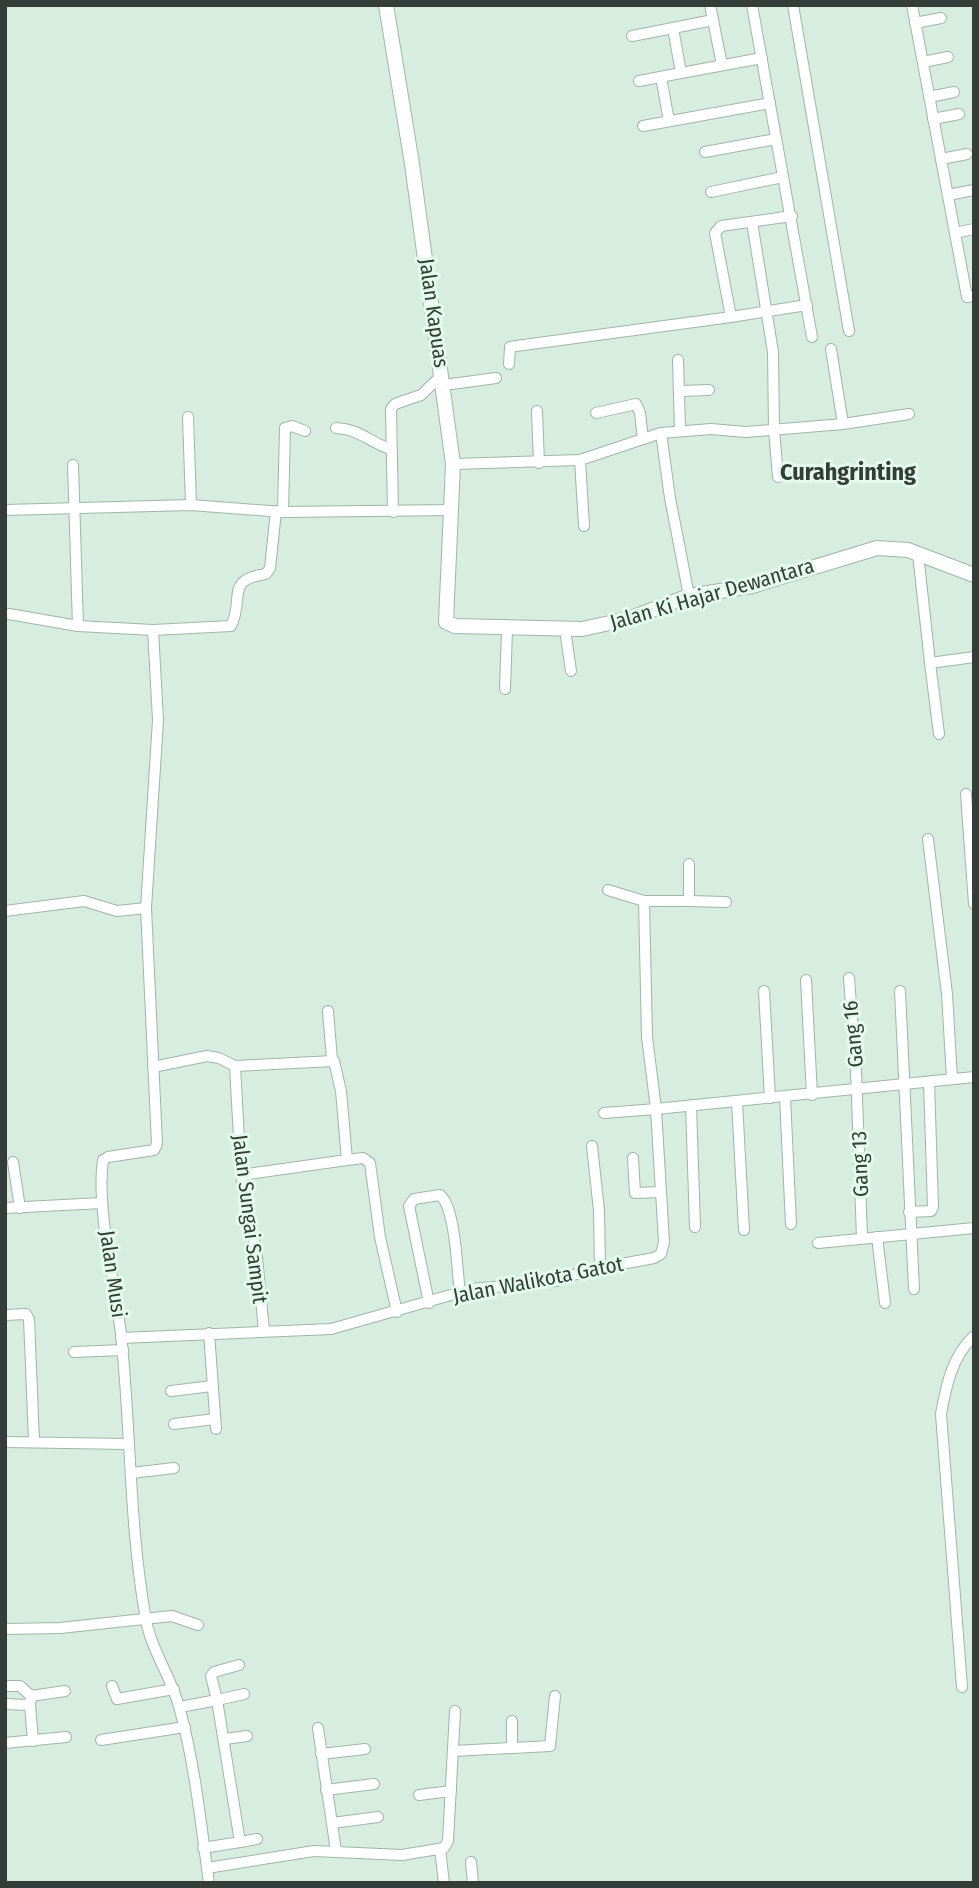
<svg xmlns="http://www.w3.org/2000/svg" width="979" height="1888" font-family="'Fira Sans Condensed',sans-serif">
  <rect width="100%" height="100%" fill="#d6ede0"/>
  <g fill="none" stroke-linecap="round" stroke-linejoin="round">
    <g stroke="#a0b5a9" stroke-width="12">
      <g id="street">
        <path d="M 710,5 L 722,65"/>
        <path d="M 752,5 L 812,337"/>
        <path d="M 793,5 L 849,331"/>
        <path d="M 912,5 L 967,297 L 974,296"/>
        <path d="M 713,20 L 673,28 L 681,73 L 762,58"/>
        <path d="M 915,23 L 941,18"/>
        <path d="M 632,36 L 673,28"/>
        <path d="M 923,62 L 948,57"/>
        <path d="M 661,77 L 669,121"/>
        <path d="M 639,81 L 681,73"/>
        <path d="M 929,97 L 954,92"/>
        <path d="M 933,119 L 959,114"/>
        <path d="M 643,126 L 770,103"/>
        <path d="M 705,152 L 776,139"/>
        <path d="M 941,159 L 967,154"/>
        <path d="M 711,192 L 783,177"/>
        <path d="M 948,195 L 974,190"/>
        <path d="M 792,216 L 721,226 L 715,233 L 731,317 L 807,305"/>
        <path d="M 752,222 L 773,352 L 774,430 L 778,477"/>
        <path d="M 955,233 L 974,229"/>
        <path d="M 831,349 L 843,424"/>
        <path d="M 678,360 L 680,430"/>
        <path d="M 509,364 L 510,347 L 516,346 L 731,317"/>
        <path d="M 444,385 L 496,378"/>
        <path d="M 680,391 L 709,390"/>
        <path d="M 537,411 L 539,463"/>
        <path d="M 596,413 L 636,404 L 640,413 L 643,439"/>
        <path d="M 188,417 L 191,505"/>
        <path d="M 336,428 C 359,429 368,441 390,449"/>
        <path d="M 661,433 L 670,498 L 689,596"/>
        <path d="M 580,460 L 584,526"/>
        <path d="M 453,464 L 580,460 L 661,433 L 711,429 L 746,432 L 843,424 L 909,414"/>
        <path d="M 73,465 L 78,626"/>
        <path d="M 5,510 L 191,505 L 283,512 L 453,510"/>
        <path d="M 283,512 L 285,428 L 292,426 L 305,431"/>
        <path d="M 393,512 L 391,409 L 395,404 L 421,395 L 442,375"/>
        <path d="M 918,554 L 930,663 L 974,657"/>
        <path d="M 9,614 L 78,626 L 153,630"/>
        <path d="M 565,629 L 571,671"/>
        <path d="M 930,663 L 939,734"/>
        <path d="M 505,689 L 507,629"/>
        <path d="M 966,794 L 974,904"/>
        <path d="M 928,839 L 947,994 L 952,1079"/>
        <path d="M 608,890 L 644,901"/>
        <path d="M 689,901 L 726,902"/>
        <path d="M 5,911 L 84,901 L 117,911 L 146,908"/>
        <path d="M 849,978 L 856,1070 L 862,1238"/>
        <path d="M 806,980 L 812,1095"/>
        <path d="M 764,991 L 770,1098"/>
        <path d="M 900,991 L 914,1289"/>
        <path d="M 328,1011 L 332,1060"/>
        <path d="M 235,1066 L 241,1175 L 257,1257 L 264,1331"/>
        <path d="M 153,1067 L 207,1056 L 219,1058 L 235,1066 L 334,1061 L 341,1091 L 347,1160 L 241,1175"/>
        <path d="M 785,1097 L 791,1224"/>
        <path d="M 737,1102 L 744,1230"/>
        <path d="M 691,1105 L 695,1227"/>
        <path d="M 604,1113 L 656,1109 L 647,1037 L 644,901 L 689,901 L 689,864"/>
        <path d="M 592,1146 L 599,1211 L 600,1268"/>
        <path d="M 633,1158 L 635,1193 L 660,1192"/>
        <path d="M 347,1160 L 363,1158 L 370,1163 L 380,1237 L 397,1312"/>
        <path d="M 13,1162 L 20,1208"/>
        <path d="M 5,1208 L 102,1203"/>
        <path d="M 909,1212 L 931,1211 L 933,1207 L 929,1082"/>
        <path d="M 877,1237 L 885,1303"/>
        <path d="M 818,1243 L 974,1228"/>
        <path d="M 429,1303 L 409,1206 L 414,1199 L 440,1195 C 456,1208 457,1272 460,1293"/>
        <path d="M 5,1315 L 26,1314 L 29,1319 L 34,1441"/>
        <path d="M 209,1333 L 216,1429"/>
        <path d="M 121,1338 L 331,1329 L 472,1289 L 556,1281 L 588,1270 L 654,1258 L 661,1254 L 664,1242 L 656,1109 L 974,1077"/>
        <path d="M 74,1352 L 123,1350"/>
        <path d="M 171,1391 L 212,1386"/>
        <path d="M 174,1424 L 215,1419"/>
        <path d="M 5,1442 L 127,1444"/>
        <path d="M 131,1473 L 174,1468"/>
        <path d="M 5,1629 L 60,1628 L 172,1616 L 198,1625"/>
        <path d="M 239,1665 L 214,1672 L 211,1676 L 217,1700 L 244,1694"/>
        <path d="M 5,1686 L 20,1686 L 31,1696"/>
        <path d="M 112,1686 L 117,1699 L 174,1689"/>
        <path d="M 962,1687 L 941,1414 C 946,1386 952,1356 974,1336"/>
        <path d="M 5,1704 L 30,1705 L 33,1741"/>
        <path d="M 30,1705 L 31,1696 L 65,1691"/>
        <path d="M 180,1707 L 217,1700 L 240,1842 L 203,1848"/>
        <path d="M 512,1721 L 512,1748"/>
        <path d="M 318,1728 L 336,1851"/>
        <path d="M 225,1739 L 247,1736"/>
        <path d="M 101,1740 L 185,1727"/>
        <path d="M 5,1743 L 66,1737"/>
        <path d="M 453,1751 L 550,1746 L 555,1696"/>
        <path d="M 321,1754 L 365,1749"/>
        <path d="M 326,1790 L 374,1784"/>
        <path d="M 419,1795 L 451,1791"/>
        <path d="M 332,1823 L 378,1817"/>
        <path d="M 240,1842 L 257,1839"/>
        <path d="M 440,1849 L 444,1883"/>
        <path d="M 471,1862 L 473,1883"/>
        <path d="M 207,1868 L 314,1851 L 402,1855 L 444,1848 L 448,1841 L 455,1711"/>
        <path d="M 209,1883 C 201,1825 195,1765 180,1710 C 172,1678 152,1652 146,1620 C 129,1526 131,1429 121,1334 C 115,1284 96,1208 103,1160 L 108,1157 L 154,1150 L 157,1144 L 146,908 L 158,720 L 153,630 L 231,626 C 245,598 224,580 266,574 L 270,568 L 276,511"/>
      </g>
    </g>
    <g stroke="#a0b5a9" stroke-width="16">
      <path id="secondary" d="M 386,5 L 412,164 L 453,464 L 446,622 L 455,626 L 582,629 L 628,619 L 689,596 L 752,586 L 877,548 L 908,550 L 974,575"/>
    </g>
    <use href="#street" stroke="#fff" stroke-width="10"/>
    <use href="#secondary" stroke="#fff" stroke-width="14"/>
  </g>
  <g text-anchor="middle" stroke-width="6" stroke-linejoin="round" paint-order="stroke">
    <g font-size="21" fill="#343d38" stroke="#e3faed">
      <text transform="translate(434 313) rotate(82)" y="7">Jalan Kapuas</text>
      <text transform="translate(712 594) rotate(-16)" y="7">Jalan Ki Hajar Dewantara</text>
      <text transform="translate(853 1034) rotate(-95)" y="7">Gang 16</text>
      <text transform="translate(860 1164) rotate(-92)" y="7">Gang 13</text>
      <text transform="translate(250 1219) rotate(83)" y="7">Jalan Sungai Sampit</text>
      <text transform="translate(113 1274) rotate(82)" y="7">Jalan Musi</text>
      <text transform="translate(538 1280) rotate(-11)" y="7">Jalan Walikota Gatot</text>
    </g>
    <g font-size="24" font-weight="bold" fill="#343d38" stroke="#e3faed">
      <text x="848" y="480">Curahgrinting</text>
    </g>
  </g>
  <rect width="979" height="1888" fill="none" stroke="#343d38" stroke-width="14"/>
</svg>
